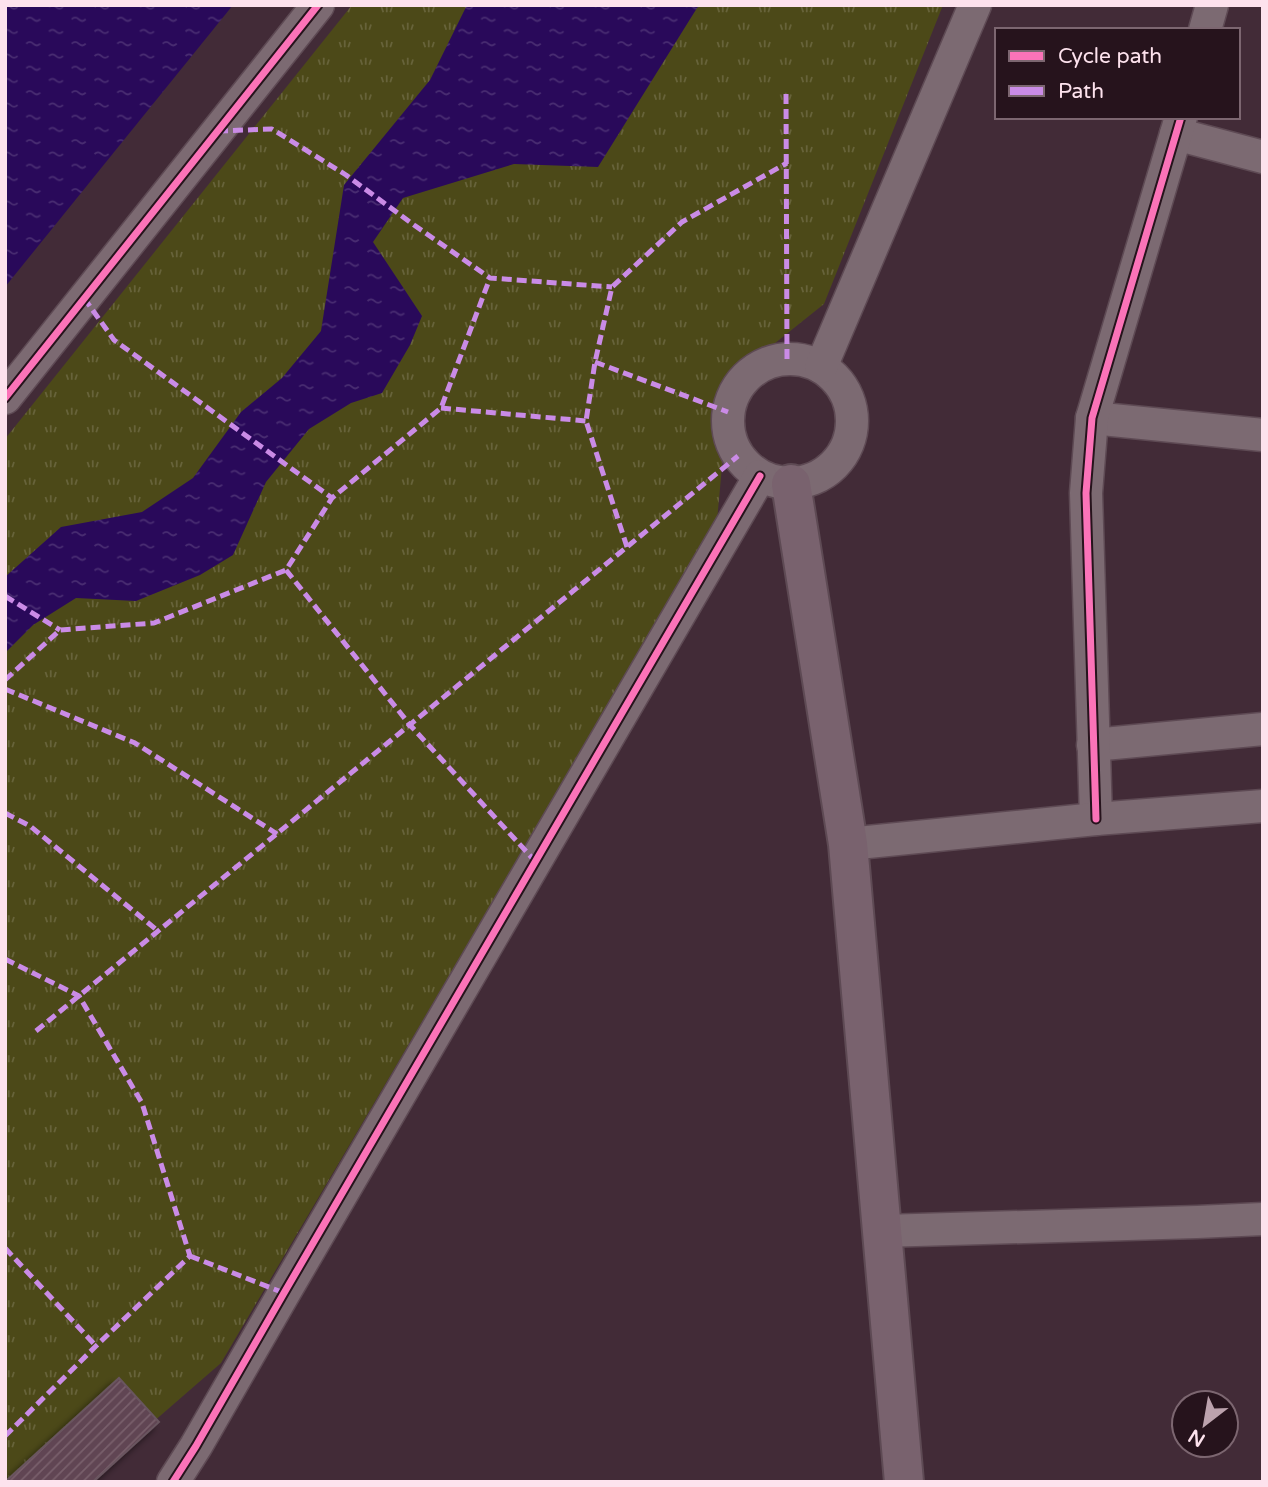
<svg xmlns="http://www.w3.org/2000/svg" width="1268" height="1487" font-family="'Varela Round',sans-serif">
  <defs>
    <pattern id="park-tufts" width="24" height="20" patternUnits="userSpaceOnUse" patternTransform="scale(1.75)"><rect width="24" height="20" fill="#4c4918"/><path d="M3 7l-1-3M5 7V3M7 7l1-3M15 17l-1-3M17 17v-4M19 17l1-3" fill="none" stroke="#67633a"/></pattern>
    <pattern id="water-ripples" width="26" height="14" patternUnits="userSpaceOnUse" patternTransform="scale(1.75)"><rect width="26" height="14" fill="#29095a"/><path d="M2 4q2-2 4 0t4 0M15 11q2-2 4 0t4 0" fill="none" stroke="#492d72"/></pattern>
    <pattern id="building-hatch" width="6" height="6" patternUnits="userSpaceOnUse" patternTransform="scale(1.75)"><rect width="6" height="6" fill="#604452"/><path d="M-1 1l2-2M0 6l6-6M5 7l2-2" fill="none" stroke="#785f6b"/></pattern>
    <filter id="shadow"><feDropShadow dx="-6" dy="6" stdDeviation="3.5" flood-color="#0009"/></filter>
  </defs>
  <rect width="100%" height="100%" fill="#422b37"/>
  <path fill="url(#park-tufts)" d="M 352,5 L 943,5 L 824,304 L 730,379 L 717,521 L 221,1363 L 84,1482 L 5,1482 L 5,439 Z"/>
  <g fill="url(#water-ripples)">
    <path d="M 5,5 L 233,5 L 5,287 Z"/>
    <path d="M 467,5 L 701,5 L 697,8 L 598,167 L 514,164 L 403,198 L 373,242 L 422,316 L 410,345 L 382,393 L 351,403 L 309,429 L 266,482 L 233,555 L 200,575 L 136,601 L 76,598 L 33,625 L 5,653 L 5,577 L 61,527 L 142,512 L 193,478 L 241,412 L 282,378 L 321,331 L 344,185 L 430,80 Z"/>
  </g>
  <path fill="url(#building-hatch)" stroke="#69555f" stroke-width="2" filter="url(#shadow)" d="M 119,1378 L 159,1422 L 93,1482 L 5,1482 Z"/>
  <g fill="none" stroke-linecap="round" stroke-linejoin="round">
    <g stroke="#5e4a54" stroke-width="35">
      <g id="minor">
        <path d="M 1205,30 L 1212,5"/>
        <path d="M 1176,134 L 1263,157"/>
        <circle cx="790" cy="421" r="62"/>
        <path d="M 821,367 L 975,5"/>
        <path d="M 5,398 L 318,5"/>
        <path d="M 1092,418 L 1263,435"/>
        <path d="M 1093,745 L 1263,729"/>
        <path d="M 1096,819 L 1086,493 L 1092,418 L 1181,117"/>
        <path d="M 848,844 L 1096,819 L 1263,806"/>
        <path d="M 882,1231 L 1197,1222 L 1263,1219"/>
        <path d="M 173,1482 L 196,1446 L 284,1293 L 760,476"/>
      </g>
    </g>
    <g stroke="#5e4a54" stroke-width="42">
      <path id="major" d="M 791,484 L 848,844 L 904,1482"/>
    </g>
    <use href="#minor" stroke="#7c6a72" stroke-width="32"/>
    <use href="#major" stroke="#79626e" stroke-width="38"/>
    <g stroke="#ca8be6" stroke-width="5" stroke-dasharray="10 5" stroke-linecap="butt">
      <path d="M 786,94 L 787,359"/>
      <path d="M 218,131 L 272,129 L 346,175 L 414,225 L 490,278 L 612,287"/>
      <path d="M 84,298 L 114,340 L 332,498"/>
      <path d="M 595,362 L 728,412"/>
      <path d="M 441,408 L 586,421"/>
      <path d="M 627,547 L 586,421 L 595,362 L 612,287 L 682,222 L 787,163"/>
      <path d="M 286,570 L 410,725 L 535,861"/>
      <path d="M 5,596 L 60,630"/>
      <path d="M 5,680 L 60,630 L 154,623 L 286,570 L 332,498 L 441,408 L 490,278"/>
      <path d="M 5,689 L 135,743 L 277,834"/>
      <path d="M 5,813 L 30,826 L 158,931"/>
      <path d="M 5,959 L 79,996 L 142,1103 L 190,1256"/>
      <path d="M 36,1031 L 738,456"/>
      <path d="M 5,1248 L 96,1346"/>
      <path d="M 190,1256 L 284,1293"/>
      <path d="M 5,1436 L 96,1346 L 190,1256"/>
    </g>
    <g stroke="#26131c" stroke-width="11">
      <g id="cycleway">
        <path d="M 5,398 L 318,5"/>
        <path d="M 1096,819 L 1086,493 L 1092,418 L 1181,117"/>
        <path d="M 173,1482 L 196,1446 L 284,1293 L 760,476"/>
      </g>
    </g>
    <use href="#cycleway" stroke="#fb73b8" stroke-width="7"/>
  </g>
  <rect width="1268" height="1487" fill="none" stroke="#fde2ed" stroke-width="14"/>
  <rect x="995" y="28" width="245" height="91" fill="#26131c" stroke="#7c6670" stroke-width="2"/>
  <rect x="1009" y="51" width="35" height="10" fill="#fb73b8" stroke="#7c6670" stroke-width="2"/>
  <text x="1058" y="63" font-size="21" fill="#fde2ed">Cycle path</text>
  <rect x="1009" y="86" width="35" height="10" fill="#ca8be6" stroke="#7c6670" stroke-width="2"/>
  <text x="1058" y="98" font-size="21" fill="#fde2ed">Path</text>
  <g transform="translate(1205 1424) rotate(211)"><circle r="33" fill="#26131c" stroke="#7c6670" stroke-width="2"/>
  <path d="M0-5L12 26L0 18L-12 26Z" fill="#bca2ad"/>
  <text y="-10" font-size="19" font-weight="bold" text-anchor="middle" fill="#fde2ed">N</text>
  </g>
</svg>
